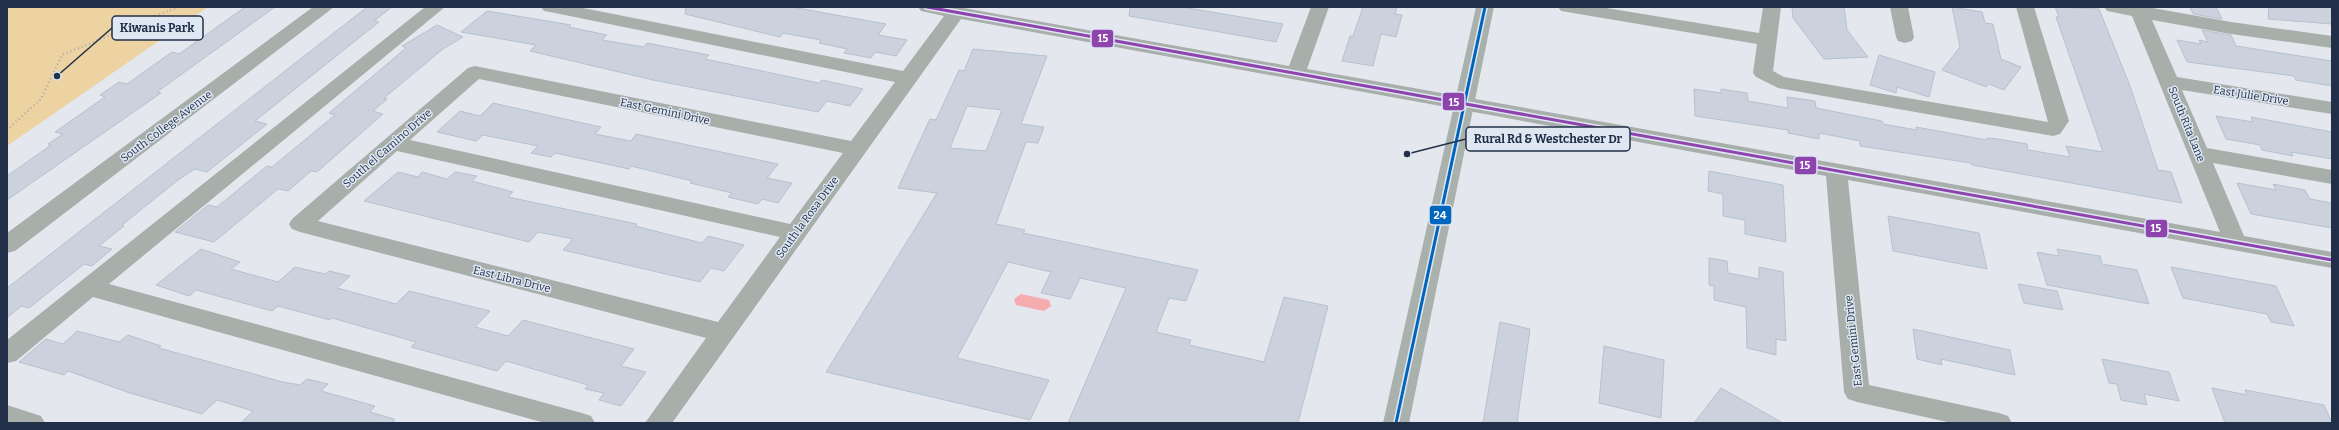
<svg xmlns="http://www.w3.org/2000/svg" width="2339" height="430" font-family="Bitter,serif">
  <rect width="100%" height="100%" fill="#e4e8ee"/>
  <path fill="#edd2a2" d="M 7,7 L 208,7 L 7,146 Z"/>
  <path fill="#f6abae" d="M 1021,294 L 1049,300 L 1051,306 L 1044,311 L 1016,305 L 1014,299 Z"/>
  <g fill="#cbd2dd" stroke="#b7c0ce" fill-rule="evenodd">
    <path d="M 245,7 L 275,7 L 157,92 L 161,93 L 7,200 L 7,176 L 51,145 L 48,144 L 63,134 L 55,132 L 105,97 L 100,95 L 119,82 L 127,84 L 172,52 L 179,54 Z"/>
    <path d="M 367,7 L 392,7 L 374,21 L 379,22 L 255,121 L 267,124 L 207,172 L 195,169 L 178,180 L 122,225 L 124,226 L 99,246 L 112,249 L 92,266 L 84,264 L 29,308 L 21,306 L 7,318 L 7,288 Z"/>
    <path d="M 686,7 L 792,7 L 886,24 L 878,35 L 907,40 L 896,56 L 875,52 L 871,58 L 844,53 L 847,49 L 819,43 L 821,40 L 783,33 L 780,37 L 685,14 Z"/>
    <path d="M 1130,7 L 1182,7 L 1283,24 L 1276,42 L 1129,16 Z"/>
    <path d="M 1363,7 L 1397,7 L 1395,14 L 1402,15 L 1396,37 L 1381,34 L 1373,66 L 1342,61 L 1350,36 L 1353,36 Z"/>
    <path d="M 1792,7 L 1844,7 L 1847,30 L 1868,57 L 1824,59 L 1793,18 Z"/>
    <path d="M 1952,7 L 1982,12 L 1985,23 L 1993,24 L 2001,59 L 2021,67 L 2004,90 L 1989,84 L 1986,87 L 1942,70 L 1960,47 Z"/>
    <path d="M 2055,7 L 2099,9 L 2130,86 L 2158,170 L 2171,172 L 2182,203 L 1972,165 L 1971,163 L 1860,146 L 1860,141 L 1819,133 L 1819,139 L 1788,133 L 1788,130 L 1695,116 L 1694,89 L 1721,93 L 1721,89 L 1747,93 L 1748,101 L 1788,108 L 1787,97 L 1815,101 L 1816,108 L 1882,121 L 1883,124 L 1917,130 L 1916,127 L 1987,140 L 1987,138 L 1998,139 L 2027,144 L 2028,150 L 2070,157 L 2066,146 L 2103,152 L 2056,17 L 2059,17 Z"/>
    <path d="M 2190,7 L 2216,7 L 2222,19 L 2193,14 Z"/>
    <path d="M 2269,7 L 2332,7 L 2332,24 L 2268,19 Z"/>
    <path d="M 487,11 L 571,25 L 569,27 L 607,35 L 602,40 L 644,47 L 647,43 L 709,55 L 705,59 L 819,83 L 822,80 L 863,89 L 850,106 L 827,101 L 818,112 L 653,80 L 530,51 L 536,45 L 461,32 Z"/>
    <path d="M 437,25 L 463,37 L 443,49 L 384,98 L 387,99 L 373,111 L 383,114 L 317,172 L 311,171 L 288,191 L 278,189 L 214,242 L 175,232 L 208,205 L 217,207 L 267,166 L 272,167 L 335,115 L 329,113 L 406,48 L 402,46 Z"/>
    <path d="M 2202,30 L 2231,35 L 2236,46 L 2332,61 L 2332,86 L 2296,80 L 2294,76 L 2187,62 L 2177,40 L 2201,44 L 2199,40 L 2208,42 Z"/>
    <path d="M 973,49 L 1047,56 L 1021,124 L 1044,127 L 1038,143 L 1026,142 L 996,224 L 1025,230 L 1023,233 L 1198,270 L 1186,301 L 1169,298 L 1156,332 L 1191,340 L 1189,345 L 1264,362 L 1284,297 L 1328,306 L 1298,423 L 1068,423 L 1126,288 L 1080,278 L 1070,299 L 1041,293 L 1051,272 L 1008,262 L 957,358 L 1049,380 L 1030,420 L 826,372 L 937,193 L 898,188 L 930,119 L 936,120 L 959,70 L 964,71 ZM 967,106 L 1002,110 L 986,151 L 950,148 Z"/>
    <path d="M 1879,55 L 1935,72 L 1929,97 L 1897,87 L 1896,93 L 1870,85 Z"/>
    <path d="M 493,103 L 601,127 L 595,134 L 631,141 L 636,134 L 778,164 L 767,178 L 792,183 L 778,203 L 762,199 L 758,204 L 728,197 L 732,193 L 690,183 L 692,181 L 631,166 L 629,169 L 555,153 L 551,157 L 531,153 L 538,146 L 483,135 L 476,141 L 437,132 L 460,111 L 480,116 Z"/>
    <path d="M 2216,116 L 2253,122 L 2251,117 L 2332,132 L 2332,159 L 2291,152 L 2293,156 L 2262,150 L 2260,145 L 2226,139 Z"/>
    <path d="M 1709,171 L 1783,185 L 1786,242 L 1745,234 L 1745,220 L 1723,216 L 1723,194 L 1708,191 Z"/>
    <path d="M 398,172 L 418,177 L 422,172 L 447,179 L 455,172 L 477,176 L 472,181 L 513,192 L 508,197 L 637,224 L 635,226 L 702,243 L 708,236 L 744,245 L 724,271 L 711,268 L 700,282 L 563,250 L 573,239 L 538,232 L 529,242 L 364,201 Z"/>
    <path d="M 2237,183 L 2276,190 L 2273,184 L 2305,190 L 2310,199 L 2332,203 L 2332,228 L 2251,214 Z"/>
    <path d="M 1888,216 L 1979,233 L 1987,269 L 1893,251 Z"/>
    <path d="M 201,249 L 240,262 L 231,269 L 278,282 L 295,267 L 325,274 L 329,271 L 350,276 L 337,288 L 396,304 L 409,291 L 490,311 L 475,327 L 508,336 L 523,320 L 634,349 L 621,366 L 646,372 L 621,406 L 599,400 L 604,393 L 585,389 L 588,385 L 506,361 L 497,371 L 411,347 L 416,342 L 332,318 L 330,320 L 278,306 L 272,311 L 196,290 L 189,296 L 156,285 Z"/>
    <path d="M 2057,249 L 2100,256 L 2102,264 L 2137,270 L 2149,304 L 2047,285 L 2037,252 L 2059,256 Z"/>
    <path d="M 1709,258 L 1727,261 L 1728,273 L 1759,279 L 1759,267 L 1783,272 L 1786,341 L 1776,339 L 1776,355 L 1747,348 L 1746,307 L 1714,300 L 1714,286 L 1709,285 Z"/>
    <path d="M 2171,267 L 2276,286 L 2294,326 L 2271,322 L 2267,314 L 2183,298 Z"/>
    <path d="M 2018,284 L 2057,291 L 2063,310 L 2024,303 Z"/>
    <path d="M 1500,322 L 1530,329 L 1517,423 L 1483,423 Z"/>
    <path d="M 1913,329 L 2010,350 L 2015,375 L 1941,359 L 1942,365 L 1917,359 Z"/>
    <path d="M 77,331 L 119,342 L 128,335 L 161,346 L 159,348 L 283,382 L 300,385 L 307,379 L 328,384 L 321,391 L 375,406 L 370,412 L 394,419 L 394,423 L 241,423 L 253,411 L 217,400 L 202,414 L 130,393 L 68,371 L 64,375 L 19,362 L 46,339 L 63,344 Z"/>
    <path d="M 1604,346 L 1664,360 L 1661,418 L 1599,403 Z"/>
    <path d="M 2102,359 L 2169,372 L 2179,401 L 2144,394 L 2147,405 L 2121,400 L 2117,384 L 2109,383 Z"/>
    <path d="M 1721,388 L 1783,423 L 1694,423 Z"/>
    <path d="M 2212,388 L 2247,395 L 2245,390 L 2324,405 L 2332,423 L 2225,423 Z"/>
  </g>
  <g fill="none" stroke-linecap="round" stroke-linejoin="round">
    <path stroke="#aaafaf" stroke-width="2.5" stroke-dasharray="1 3" stroke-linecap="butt" d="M 7,130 L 41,99 L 62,55 L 178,7"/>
    <g fill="#a8aea9" fill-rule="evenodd">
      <path d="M 313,7 L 334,7 L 15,251 L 7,253 L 7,233 Z"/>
      <path d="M 425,7 L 445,7 L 109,284 L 582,413 L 591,416 L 595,423 L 545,423 L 93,297 L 16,361 L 7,363 L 7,340 Z"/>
      <path d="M 541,7 L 578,7 L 903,71 L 944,16 L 921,11 L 918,7 L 958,7 L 1289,66 L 1311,7 L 1329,7 L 1307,69 L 2220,232 L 2132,16 L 2107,11 L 2104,7 L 2147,7 L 2231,22 L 2332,36 L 2332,48 L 2231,34 L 2152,20 L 2177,77 L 2332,102 L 2332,114 L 2182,90 L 2207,148 L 2332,170 L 2332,184 L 2213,163 L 2244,236 L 2332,252 L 2332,268 L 1848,180 L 1869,385 L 1999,413 L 2008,416 L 2012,423 L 1952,423 L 1857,402 L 1848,399 L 1844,392 L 1826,176 L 961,19 L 672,423 L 645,423 L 706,338 L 300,232 L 292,229 L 289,224 L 292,219 L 468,68 L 475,66 L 851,141 L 895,82 L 550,12 L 544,11 ZM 479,79 L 843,153 L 790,224 L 410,140 ZM 397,151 L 780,237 L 718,322 L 318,221 Z"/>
      <path d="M 1558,7 L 1600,7 L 1759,33 L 1763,7 L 1781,7 L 1773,71 L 1784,77 L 2048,122 L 2016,7 L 2034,7 L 2069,121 L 2060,134 L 2053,136 L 1778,88 L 1756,77 L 1753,73 L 1757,44 L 1567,12 L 1561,11 Z"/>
      <path d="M 1890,7 L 1908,7 L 1914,37 L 1912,41 L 1905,43 L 1898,41 L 1896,37 Z"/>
      <path d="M 7,405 L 41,416 L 45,423 L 7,423 Z"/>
    </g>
    <path fill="#a9b1ad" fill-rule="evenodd" d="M 1476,7 L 1494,7 L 1409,423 L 1383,423 Z"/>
    <g stroke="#dfe7f3" stroke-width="6">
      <path id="bus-1" d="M 927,7 L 2332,260"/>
    </g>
    <g stroke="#dfe7f3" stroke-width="6">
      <path id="bus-2" d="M 1396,423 L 1485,7"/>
    </g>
    <use href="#bus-1" stroke="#8e44ad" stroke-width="3"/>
    <use href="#bus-2" stroke="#0065bd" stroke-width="3"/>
  </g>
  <g text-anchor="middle" stroke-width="3" stroke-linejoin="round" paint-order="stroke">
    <g font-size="11" fill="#213048" stroke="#dfe7f3">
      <text transform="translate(2251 95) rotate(9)" y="4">East Julie Drive</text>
      <text transform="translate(665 111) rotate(12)" y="4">East Gemini Drive</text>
      <text transform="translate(2187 124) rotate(68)" y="4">South Rita Lane</text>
      <text transform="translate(166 126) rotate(-37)" y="4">South College Avenue</text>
      <text transform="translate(387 148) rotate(-41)" y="4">South el Camino Drive</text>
      <text transform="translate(807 217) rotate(-54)" y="4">South la Rosa Drive</text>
      <text transform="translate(512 279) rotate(14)" y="4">East Libra Drive</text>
      <text transform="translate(1853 341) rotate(-96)" y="4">East Gemini Drive</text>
    </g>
  </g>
  <path fill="none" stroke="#213048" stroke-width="1.5" d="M57 76L112 28M1407 154L1466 139"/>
  <g fill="#213048" stroke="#dfe7f3" stroke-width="1.5">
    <circle cx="57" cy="76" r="4"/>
    <circle cx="1407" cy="154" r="4"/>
  </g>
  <g fill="#dfe7f3" stroke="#213048" stroke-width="1.5">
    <rect x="112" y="16" width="91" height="24" rx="4"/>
    <rect x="1466" y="127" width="164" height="24" rx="4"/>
  </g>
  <g font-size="12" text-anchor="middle" font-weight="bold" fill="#213048">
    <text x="157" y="32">Kiwanis Park</text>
    <text x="1548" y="143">Rural Rd &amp; Westchester Dr</text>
  </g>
  <g stroke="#dfe7f3" stroke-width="1.5">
    <rect x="1091" y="29" width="23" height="19" rx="4" fill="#8e44ad"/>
    <rect x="1442" y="92" width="23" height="19" rx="4" fill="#8e44ad"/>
    <rect x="1794" y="156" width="23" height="19" rx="4" fill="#8e44ad"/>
    <rect x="1429" y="205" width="23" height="20" rx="4" fill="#0065bd"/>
    <rect x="2145" y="219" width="23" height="19" rx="4" fill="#8e44ad"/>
  </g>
  <g font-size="11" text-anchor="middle" font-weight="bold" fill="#fff">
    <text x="1103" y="42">15</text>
    <text x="1454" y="106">15</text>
    <text x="1805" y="169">15</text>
    <text x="1440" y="219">24</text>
    <text x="2156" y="232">15</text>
  </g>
  <rect width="2339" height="430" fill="none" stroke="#213048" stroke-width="16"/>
</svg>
